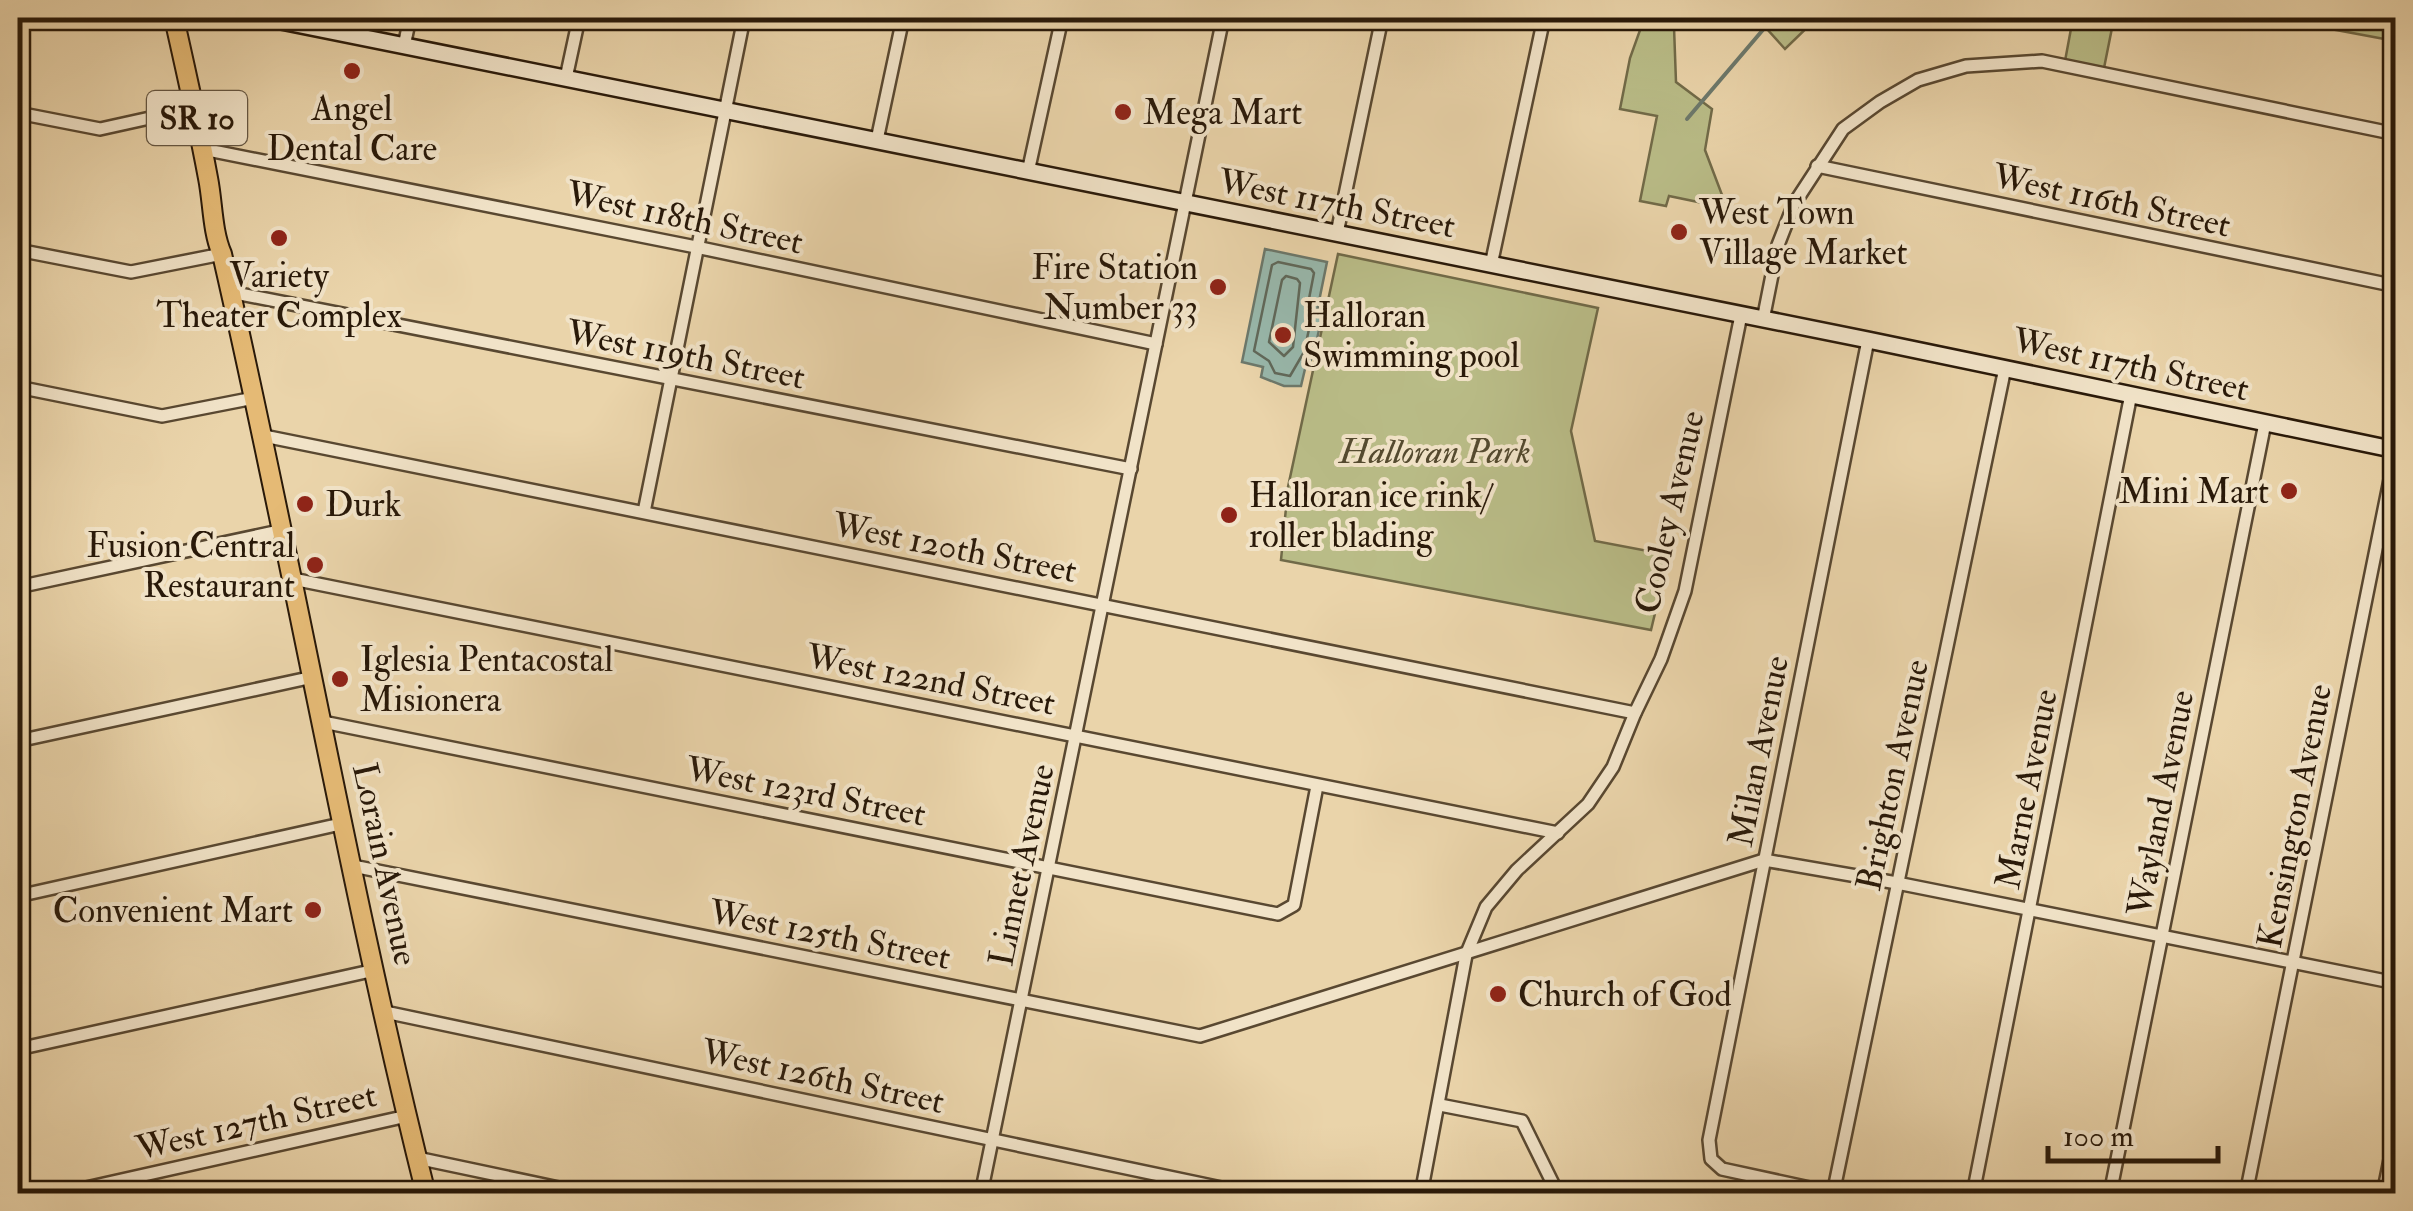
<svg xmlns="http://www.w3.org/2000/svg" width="2413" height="1211" font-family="'IM FELL Double Pica',serif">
  <rect width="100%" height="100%" fill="#ead4aa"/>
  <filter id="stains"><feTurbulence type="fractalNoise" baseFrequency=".002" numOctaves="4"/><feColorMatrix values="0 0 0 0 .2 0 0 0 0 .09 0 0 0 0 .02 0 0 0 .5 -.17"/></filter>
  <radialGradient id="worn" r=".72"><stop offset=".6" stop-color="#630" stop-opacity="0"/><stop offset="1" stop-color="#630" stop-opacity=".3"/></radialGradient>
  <g fill="#b9bc87" stroke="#716a48" stroke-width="2.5">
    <path d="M 1757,18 L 1817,18 L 1785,49 Z"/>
    <path d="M 2073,18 L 2114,18 L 2104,68 L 2065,61 Z"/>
    <path d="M 2272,18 L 2395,18 L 2395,41 Z"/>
    <path d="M 1644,19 L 1674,27 L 1676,82 L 1712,109 L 1705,150 L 1727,208 L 1669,196 L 1666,206 L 1640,201 L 1657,116 L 1620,109 L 1630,58 Z"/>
    <path d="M 1338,254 L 1598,308 L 1571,431 L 1595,541 L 1669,555 L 1651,630 L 1281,560 L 1288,487 Z"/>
  </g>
  <path fill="#98b8ac" stroke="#6c786b" stroke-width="2.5" d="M 1265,249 L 1327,262 L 1317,311 L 1323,312 L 1313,357 L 1305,369 L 1301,386 L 1284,386 L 1261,377 L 1263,367 L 1242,362 Z"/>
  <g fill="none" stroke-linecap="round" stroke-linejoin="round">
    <g stroke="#60685a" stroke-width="2.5">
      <path d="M 1278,262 L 1311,269 L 1314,273 L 1307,309 L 1311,320 L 1304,352 L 1290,376 L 1275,373 L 1269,361 L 1254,351 L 1272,265 Z"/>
      <path d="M 1286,276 L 1297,279 L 1300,283 L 1293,347 L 1284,356 L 1269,342 L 1282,280 Z"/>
    </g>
    <path stroke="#6c786b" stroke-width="4" d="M 1687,119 L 1773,18"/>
    <g stroke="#594831" stroke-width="16">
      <g id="street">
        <path d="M 404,46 L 410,18"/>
        <path d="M 566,78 L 579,18"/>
        <path d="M 18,113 L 100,129 L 195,108"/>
        <path d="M 877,140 L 903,18"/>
        <path d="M 203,149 L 696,247 L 1156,344"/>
        <path d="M 1817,166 L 2396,286"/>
        <path d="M 1028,172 L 1062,18"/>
        <path d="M 1337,233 L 1382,18"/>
        <path d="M 18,250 L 131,272 L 222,254"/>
        <path d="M 1491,265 L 1544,18"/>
        <path d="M 230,292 L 1131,469"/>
        <path d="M 1763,320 L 1778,245 L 1794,204 L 1843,129 L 1880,102 L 1918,80 L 1966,66 L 2042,61 L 2396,134"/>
        <path d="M 18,387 L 162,416 L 254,398"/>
        <path d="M 264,436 L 1635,713"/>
        <path d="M 644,512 L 744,18"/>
        <path d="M 293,579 L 1558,833"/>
        <path d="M 18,587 L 284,530"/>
        <path d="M 323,722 L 1278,914 L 1294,905 L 1317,786"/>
        <path d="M 18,741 L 313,677"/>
        <path d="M 353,866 L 1200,1036 L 1764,860 L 1897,883 L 2396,983"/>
        <path d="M 18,896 L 345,823"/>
        <path d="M 385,1012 L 1250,1194"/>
        <path d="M 18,1049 L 375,970"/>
        <path d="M 1440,1105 L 1522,1121 L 1558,1194"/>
        <path d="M 417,1158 L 587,1194"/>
        <path d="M 1833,1193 L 1722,1169 L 1711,1159 L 1709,1140 L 1868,340"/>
        <path d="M 59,1194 L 407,1116"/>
        <path d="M 981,1194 L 1223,18"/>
        <path d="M 1421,1194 L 1466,955 L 1486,907 L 1517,870 L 1588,804 L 1613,767 L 1635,713 L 1661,659 L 1685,591 L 1741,315"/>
        <path d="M 1833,1194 L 2005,368"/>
        <path d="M 1973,1194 L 2131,394"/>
        <path d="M 2110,1194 L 2265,423"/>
        <path d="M 2246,1194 L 2396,450"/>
        <path d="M 2383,1194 L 2396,1130"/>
      </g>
    </g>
    <g stroke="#291909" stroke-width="20">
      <path id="secondary" d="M 266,18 L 1868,340 L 2396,450"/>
    </g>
    <g stroke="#291909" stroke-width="22">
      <path id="primary" d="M 174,18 C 186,71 198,124 208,178 C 213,203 212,231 222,254 C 294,566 348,883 426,1194"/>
    </g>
    <use href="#street" stroke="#f1e3c8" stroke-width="11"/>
    <use href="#secondary" stroke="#f1e3c8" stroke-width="15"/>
    <use href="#primary" stroke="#e5ba75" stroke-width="18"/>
  </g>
  <g fill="#8f2418" stroke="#f1e3c8" stroke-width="4">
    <circle cx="352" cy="71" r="10"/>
    <circle cx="1123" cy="112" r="10"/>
    <circle cx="1679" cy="232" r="10"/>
    <circle cx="279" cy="238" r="10"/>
    <circle cx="1218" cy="287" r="10"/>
    <circle cx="1283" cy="335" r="10"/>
    <circle cx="2289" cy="491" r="10"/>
    <circle cx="305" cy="504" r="10"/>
    <circle cx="1229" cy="515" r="10"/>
    <circle cx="315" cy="565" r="10"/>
    <circle cx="340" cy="679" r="10"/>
    <circle cx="313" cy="910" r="10"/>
    <circle cx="1498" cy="994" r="10"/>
  </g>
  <g text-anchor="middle" stroke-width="8" stroke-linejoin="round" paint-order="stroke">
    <rect fill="#f1e3c8" stroke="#655642" stroke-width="2.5" x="147" y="91" width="100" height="54" rx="8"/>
    <g font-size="32" font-weight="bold" fill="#291909">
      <text x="197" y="129">SR 10</text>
    </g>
    <g font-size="35" fill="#291909" stroke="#f1e3c8" text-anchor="start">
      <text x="352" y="120" text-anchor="middle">Angel<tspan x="352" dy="40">Dental Care</tspan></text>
      <text x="1143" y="124">Mega Mart</text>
      <text x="1699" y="224">West Town<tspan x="1699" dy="40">Village Market</tspan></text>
      <text x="1198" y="279" text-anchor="end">Fire Station<tspan x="1198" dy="40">Number 33</tspan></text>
      <text x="279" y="287" text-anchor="middle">Variety<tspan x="279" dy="40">Theater Complex</tspan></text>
      <text x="1303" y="327">Halloran<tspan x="1303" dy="40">Swimming pool</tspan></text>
      <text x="2269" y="503" text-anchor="end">Mini Mart</text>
      <text x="1249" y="507">Halloran ice rink/<tspan x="1249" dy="40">roller blading</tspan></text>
      <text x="325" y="516">Durk</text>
      <text x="295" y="557" text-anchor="end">Fusion Central<tspan x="295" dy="40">Restaurant</tspan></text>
      <text x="360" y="671">Iglesia Pentacostal<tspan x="360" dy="40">Misionera</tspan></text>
      <text x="293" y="922" text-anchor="end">Convenient Mart</text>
      <text x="1518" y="1006">Church of God</text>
    </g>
    <g font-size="35" fill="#291909" stroke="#f1e3c8">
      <text transform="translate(2112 200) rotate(12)" y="12">West 116th Street</text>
      <text transform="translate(1337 203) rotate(11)" y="12">West 117th Street</text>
      <text transform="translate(685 217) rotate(12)" y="12">West 118th Street</text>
      <text transform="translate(686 354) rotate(11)" y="12">West 119th Street</text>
      <text transform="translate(2131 364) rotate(12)" y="12">West 117th Street</text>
      <text transform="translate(1669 512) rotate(-77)" y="12">Cooley Avenue</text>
      <text transform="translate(955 547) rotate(11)" y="12">West 120th Street</text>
      <text transform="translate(931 679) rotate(11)" y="12">West 122nd Street</text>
      <text transform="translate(1758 751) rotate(-79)" y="12">Milan Avenue</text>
      <text transform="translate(1892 775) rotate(-78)" y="12">Brighton Avenue</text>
      <text transform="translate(2026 789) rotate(-79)" y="12">Marne Avenue</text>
      <text transform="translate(806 791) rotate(11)" y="12">West 123rd Street</text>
      <text transform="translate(2160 803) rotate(-79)" y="12">Wayland Avenue</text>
      <text transform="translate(2294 816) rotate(-79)" y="12">Kensington Avenue</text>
      <text transform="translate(386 864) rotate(78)" y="12">Lorain Avenue</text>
      <text transform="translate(1021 865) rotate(-78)" y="12">Linnet Avenue</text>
      <text transform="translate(830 934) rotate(11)" y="12">West 125th Street</text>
      <text transform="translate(823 1076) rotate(12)" y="12">West 126th Street</text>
      <text transform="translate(256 1121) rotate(-13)" y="12">West 127th Street</text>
    </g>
    <g font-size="35" font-style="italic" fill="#544a2f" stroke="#f1e3c8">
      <text x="1435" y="463">Halloran Park</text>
    </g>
  </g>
  <rect width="2413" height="1211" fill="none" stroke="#ead4aa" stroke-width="60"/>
  <rect x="20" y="20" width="2373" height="1171" fill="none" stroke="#291909" stroke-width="5"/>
  <rect x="30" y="30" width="2353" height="1151" fill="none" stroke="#291909" stroke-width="2.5"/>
  <path d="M2048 1146v15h170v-15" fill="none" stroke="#291909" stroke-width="5"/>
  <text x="2063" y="1146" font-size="30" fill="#291909" stroke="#f1e3c8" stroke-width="8" paint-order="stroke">100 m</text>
  <rect width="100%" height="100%" filter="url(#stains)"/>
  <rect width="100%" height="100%" fill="url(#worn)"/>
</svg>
